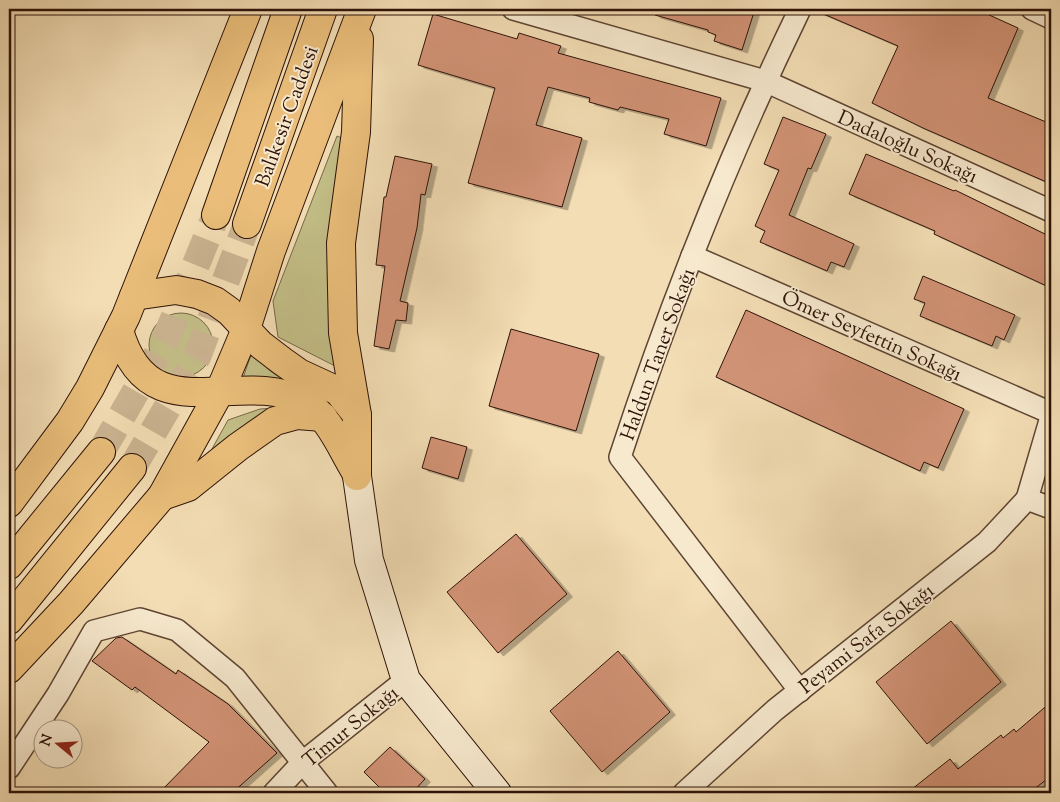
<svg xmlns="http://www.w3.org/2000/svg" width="1060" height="802" font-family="'Sorts Mill Goudy',serif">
  <defs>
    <filter id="shadow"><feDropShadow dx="5.5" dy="3" stdDeviation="0" flood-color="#0004"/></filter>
  </defs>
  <rect width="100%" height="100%" fill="#f3ddb4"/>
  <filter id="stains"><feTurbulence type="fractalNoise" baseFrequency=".004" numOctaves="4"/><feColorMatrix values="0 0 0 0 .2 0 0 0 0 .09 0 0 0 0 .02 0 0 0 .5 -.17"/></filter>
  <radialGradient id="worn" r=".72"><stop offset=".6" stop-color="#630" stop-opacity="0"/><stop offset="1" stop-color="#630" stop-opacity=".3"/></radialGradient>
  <g fill="#c3be87" stroke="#786848">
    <path d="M 337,136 L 344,139 L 337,367 L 278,337 L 273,301 Z"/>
    <circle cx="181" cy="345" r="32"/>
    <path d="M 253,349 C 261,365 269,371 284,380 L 268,378 L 242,381 Z"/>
    <path d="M 275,408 L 202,467 L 228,420 L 260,409 Z"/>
  </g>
  <g fill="#d39477" stroke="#2d1208" filter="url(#shadow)">
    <path d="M 656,9 L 755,9 L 742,50 L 714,41 L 716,35 L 708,32 L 708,30 L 655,15 Z"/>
    <path d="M 812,9 L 976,9 L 1018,28 L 988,98 L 1051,124 L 1051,184 L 923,128 L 872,103 L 898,46 Z"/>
    <path d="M 433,14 L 517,39 L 519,33 L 561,46 L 558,53 L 721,98 L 706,146 L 664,134 L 669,119 L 620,107 L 618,110 L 589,102 L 590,98 L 548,87 L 536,125 L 582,138 L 562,207 L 468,183 L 495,88 L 418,65 Z"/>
    <path d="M 783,117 L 826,134 L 811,169 L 808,168 L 789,215 L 854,244 L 844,267 L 831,262 L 827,271 L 760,242 L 765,231 L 755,226 L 779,170 L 764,164 Z"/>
    <path d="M 866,154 L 954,191 L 955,190 L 1051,237 L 1051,288 L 934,234 L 935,231 L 849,194 Z"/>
    <path d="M 395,156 L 432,164 L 425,195 L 421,194 L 417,228 L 400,301 L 408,303 L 406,321 L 396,320 L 389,349 L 374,346 L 385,266 L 376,265 L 384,197 L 386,197 Z"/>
    <path d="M 923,276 L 1015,315 L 1004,340 L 996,336 L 992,346 L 920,316 L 925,303 L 914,299 Z"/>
    <path d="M 746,310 L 964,409 L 938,468 L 924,462 L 920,471 L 716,377 Z"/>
    <path d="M 511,329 L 599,354 L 576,431 L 489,406 Z"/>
    <path d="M 431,437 L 467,447 L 458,479 L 422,468 Z"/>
    <path d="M 516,534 L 567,594 L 498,653 L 447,592 Z"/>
    <path d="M 951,621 L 1001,682 L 927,744 L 876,682 Z"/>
    <path d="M 122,637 L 176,674 L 178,670 L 228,704 L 277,753 L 232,793 L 159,793 L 209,742 L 135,687 L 132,690 L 92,661 L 116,638 Z"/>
    <path d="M 618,651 L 670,712 L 602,772 L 550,711 Z"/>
    <path d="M 1051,702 L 1051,776 L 1029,793 L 907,793 L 950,759 L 958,769 L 1001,735 L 1003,738 L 1014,729 L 1016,732 Z"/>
    <path d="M 390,747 L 425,779 L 412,793 L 385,793 L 364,772 Z"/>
  </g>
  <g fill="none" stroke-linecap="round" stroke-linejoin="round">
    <g stroke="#cbb492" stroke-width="28" stroke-dasharray="28 14" stroke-linecap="butt">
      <path d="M 101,452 L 165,341 L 216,215"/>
      <path d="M 132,468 L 197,357 L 247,224"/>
    </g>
    <g stroke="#5e4533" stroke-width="24">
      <g id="street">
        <path d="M 513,9 L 765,81 L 1051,211"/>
        <path d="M 1032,9 L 1051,18"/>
        <path d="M 692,256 L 1051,413"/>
        <path d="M 1027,499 L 1051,417"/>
        <path d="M 800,691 L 620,457 C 670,304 730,153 800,9"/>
        <path d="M 9,768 L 58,694 L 94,631 L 140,619 L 177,630 L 235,678 L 327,793"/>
        <path d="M 274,793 L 303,762 L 406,680"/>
        <path d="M 684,793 L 775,710 L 987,542 L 1027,499 L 1051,508"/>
      </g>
    </g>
    <g stroke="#2d1208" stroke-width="30">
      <path id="secondary" d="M 357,476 L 369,560 L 406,680 L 497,793"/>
    </g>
    <g stroke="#2d1208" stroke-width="30">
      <g id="primary">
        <path d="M 216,215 L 288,9"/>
        <path d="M 247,224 L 323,9"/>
        <path d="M 134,296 L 176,290 L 197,294 L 215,301 L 229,311 L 261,345 L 282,361 L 299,373 L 338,391 L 357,415"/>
        <path d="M 119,330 C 148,435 238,367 303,401 C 329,415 342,450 357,474"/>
        <path d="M 357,476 L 357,415 L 343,333 L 341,243 L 356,132 L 359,39"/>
        <path d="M 162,496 L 188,487 L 238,447 L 275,421 L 297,415 L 323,417"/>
        <path d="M 9,503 L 70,421 L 90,388 L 126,316 L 248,9"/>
        <path d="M 9,565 L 101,452"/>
        <path d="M 9,620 L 132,468"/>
        <path d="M 9,669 L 71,603 L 162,496 L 219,393 L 246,329 L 271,251 L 362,9"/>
      </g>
    </g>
    <use href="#street" stroke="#f7e9ce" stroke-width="21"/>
    <use href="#secondary" stroke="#f7e9ce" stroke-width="28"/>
    <use href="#primary" stroke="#eabe7a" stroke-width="28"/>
  </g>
  <g text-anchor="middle" stroke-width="4" stroke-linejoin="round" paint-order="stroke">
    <g font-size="20" fill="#2d1208" stroke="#f7e9ce">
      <text transform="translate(286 116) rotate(-70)" y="7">Balıkesir Caddesi</text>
      <text transform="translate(908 146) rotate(24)" y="7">Dadaloğlu Sokağı</text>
      <text transform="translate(872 335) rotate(24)" y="7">Ömer Seyfettin Sokağı</text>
      <text transform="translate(657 354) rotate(-70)" y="7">Haldun Taner Sokağı</text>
      <text transform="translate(866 638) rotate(-38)" y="7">Peyami Safa Sokağı</text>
      <text transform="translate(350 726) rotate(-39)" y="7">Timur Sokağı</text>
    </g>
  </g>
  <rect width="1060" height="802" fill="none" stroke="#f3ddb4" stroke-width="30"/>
  <rect x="10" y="10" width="1040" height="782" fill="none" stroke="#2d1208" stroke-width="2.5"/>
  <rect x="15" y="15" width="1030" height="772" fill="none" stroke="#2d1208"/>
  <g transform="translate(58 744) rotate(288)"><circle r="24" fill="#f7e9ce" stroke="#a6937f"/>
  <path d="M0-4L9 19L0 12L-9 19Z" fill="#8f2418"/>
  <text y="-8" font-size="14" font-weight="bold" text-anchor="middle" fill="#2d1208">N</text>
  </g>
  <rect width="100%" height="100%" filter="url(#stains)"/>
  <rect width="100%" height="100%" fill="url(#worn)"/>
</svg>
